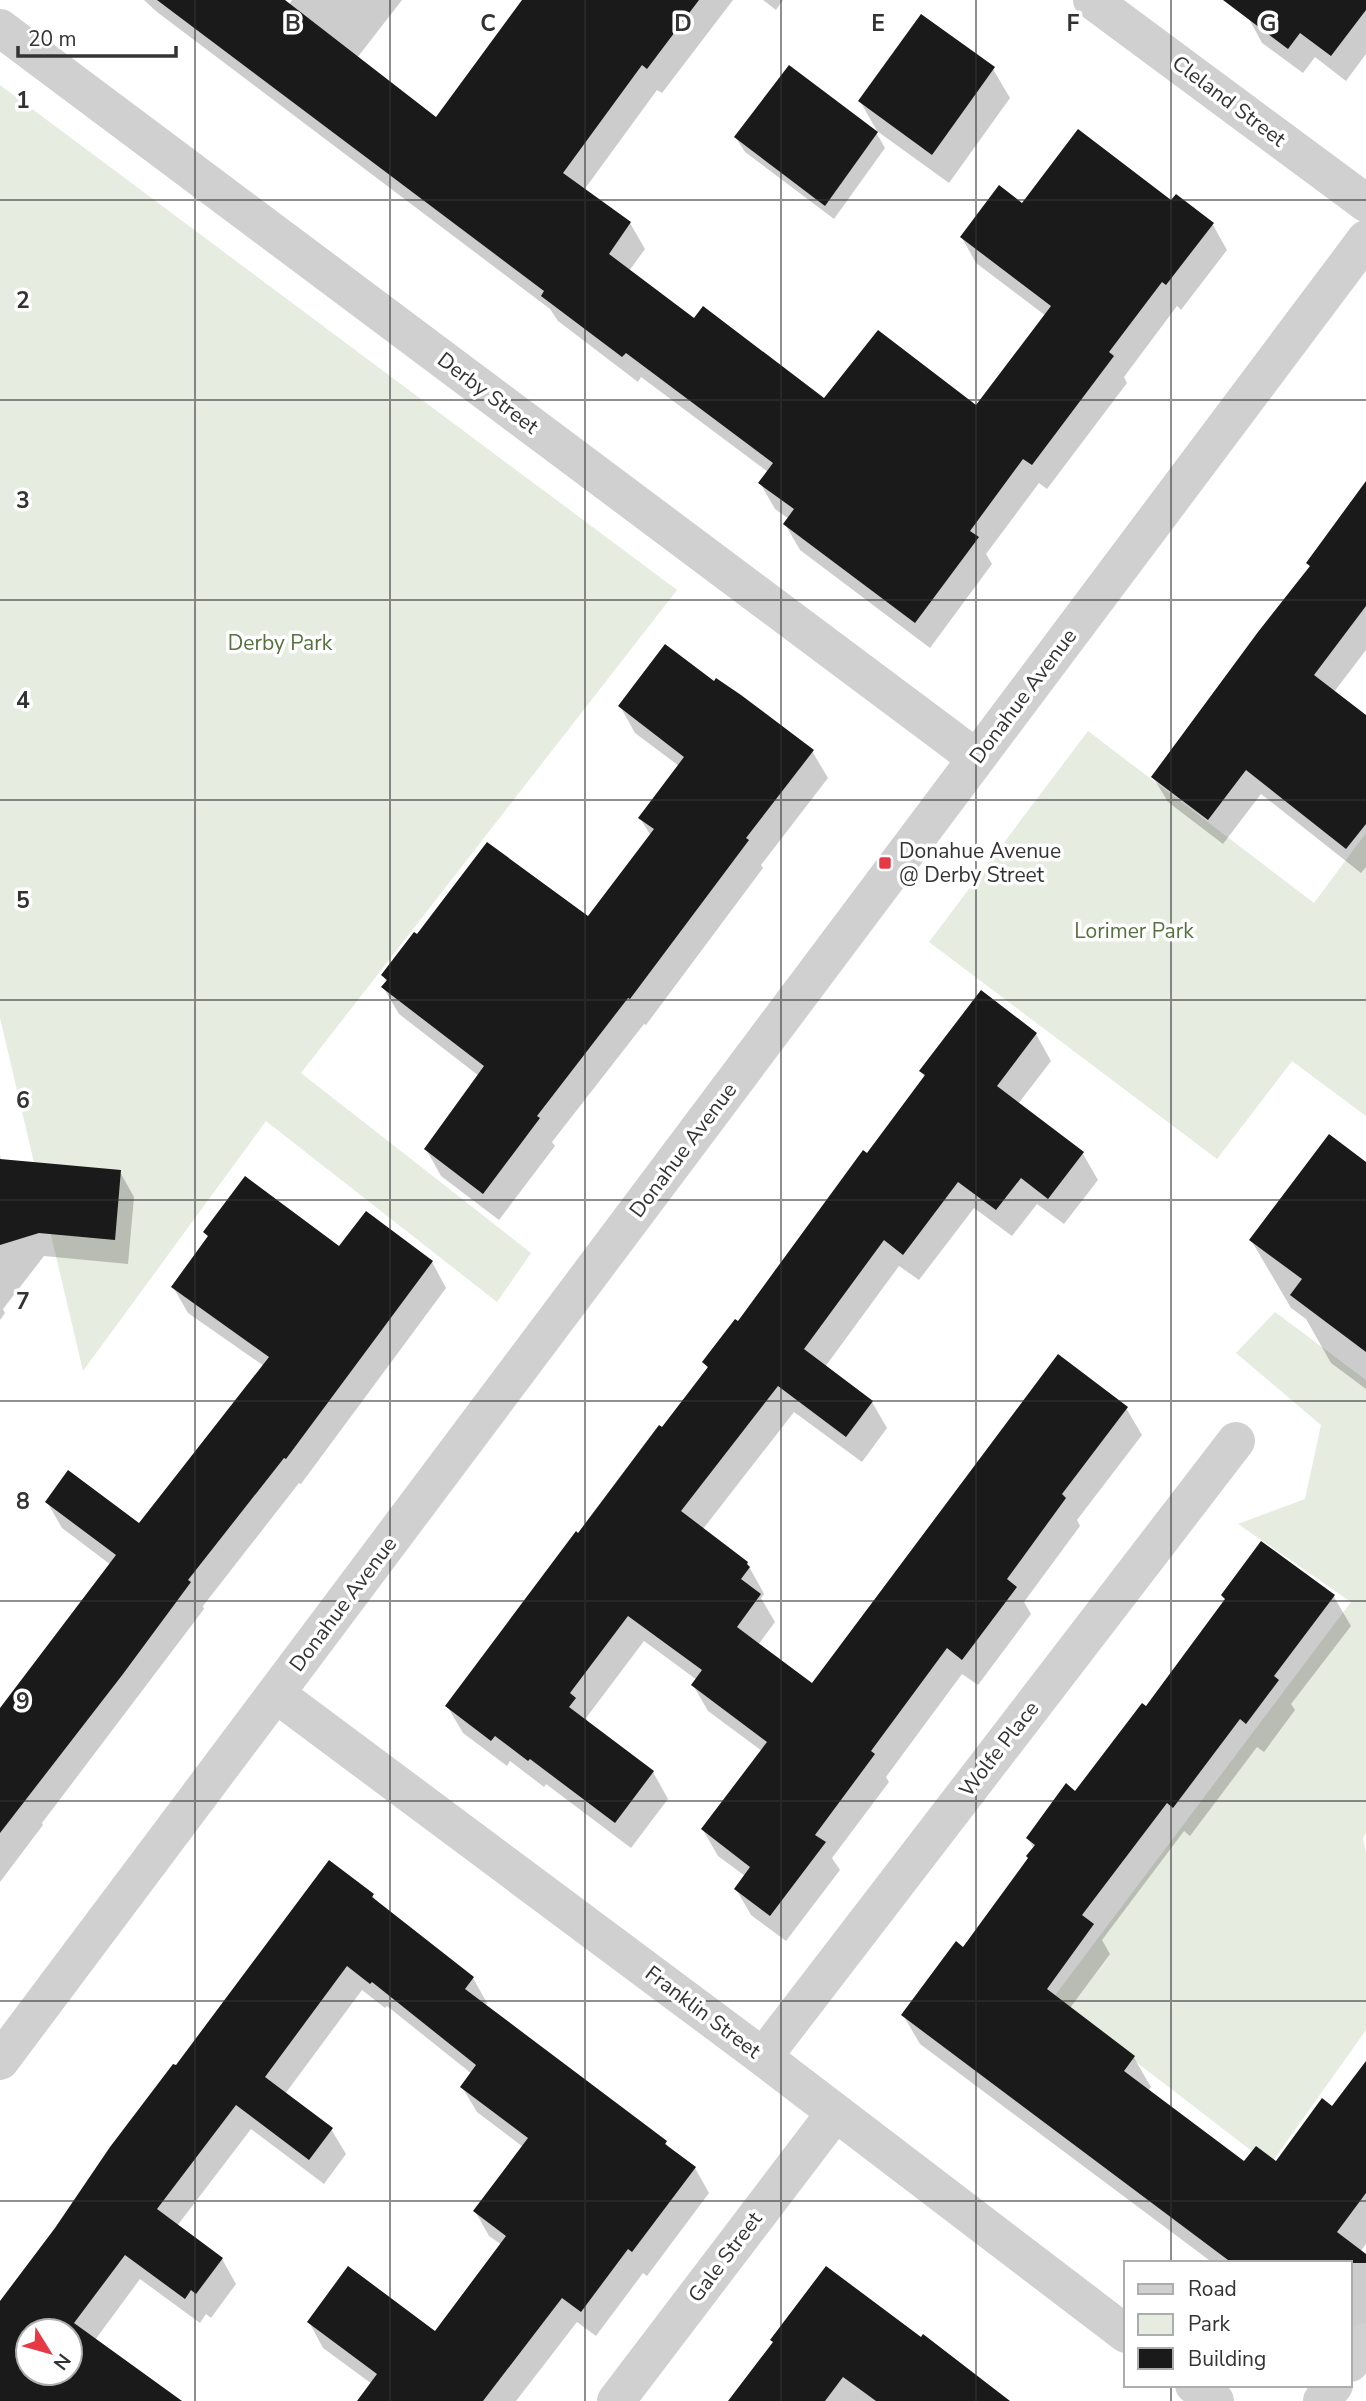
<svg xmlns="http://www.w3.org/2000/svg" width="1366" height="2401" font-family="'Nunito Sans',sans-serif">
  <rect width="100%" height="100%" fill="#fff"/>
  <g fill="#e6ecdf">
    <path d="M 0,85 L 677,590 L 301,1073 L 531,1253 L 497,1302 L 266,1121 L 83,1371 L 0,1018 Z"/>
    <path d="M 1088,731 L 1314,903 L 1366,833 L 1366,1116 L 1292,1061 L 1217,1159 L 929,942 Z"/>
    <path d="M 1275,1312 L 1366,1380 L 1366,1833 L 1363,1838 L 1366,1853 L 1366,2030 L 1270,2165 L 1053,1998 L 1351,1602 L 1238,1524 L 1305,1499 L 1321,1425 L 1236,1353 Z"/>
  </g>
  <g fill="#0003" fill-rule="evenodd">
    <path d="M 144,0 L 280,0 L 288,6 L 292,0 L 402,0 L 357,58 L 437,119 L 556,0 L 733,0 L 662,93 L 657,90 L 584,190 L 630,223 L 645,249 L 629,271 L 695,320 L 824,400 L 977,408 L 1046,316 L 976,263 L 962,238 L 1023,206 L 1172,203 L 1213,225 L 1227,250 L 1181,310 L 1177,306 L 1124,377 L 1127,383 L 1047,489 L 1039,483 L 986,554 L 992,564 L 930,648 L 800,550 L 785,524 L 789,519 L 775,509 L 760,483 L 768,472 L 641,377 L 638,382 L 558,321 L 550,309 L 157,12 Z"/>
    <path d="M 763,0 L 783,0 L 776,10 Z"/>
    <path d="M 1261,0 L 1366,0 L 1366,54 L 1346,81 L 1315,57 L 1303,73 L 1262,43 L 1248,17 Z"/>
    <path d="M 789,67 L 877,134 L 885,148 L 834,219 L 745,152 L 736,138 Z"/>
    <path d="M 993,69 L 1010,98 L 949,183 L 877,131 L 860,101 Z"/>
    <path d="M 1366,484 L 1366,650 L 1334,692 L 1366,717 L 1366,867 L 1361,873 L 1261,794 L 1223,844 L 1168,802 L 1153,777 L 1311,568 L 1308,563 Z"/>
    <path d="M 620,706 L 812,751 L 828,778 L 761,865 L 763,868 L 646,1025 L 644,1024 L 552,1142 L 555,1146 L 499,1220 L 441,1176 L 426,1149 L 479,1076 L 399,1014 L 383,987 L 387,983 L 383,975 L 588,919 L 651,836 L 640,818 L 679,766 L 635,733 Z"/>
    <path d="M 981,992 L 1036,1034 L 1051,1061 L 1018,1104 L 1083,1154 L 1098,1180 L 1064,1224 L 1037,1204 L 1012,1236 L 974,1208 L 919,1280 L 899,1266 L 825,1367 L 872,1402 L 887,1428 L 862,1462 L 794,1412 L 703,1529 L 747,1563 L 762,1590 L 764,1594 L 761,1598 L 775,1622 L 758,1645 L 812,1685 L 1126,1408 L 1142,1435 L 1077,1520 L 1080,1526 L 1024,1602 L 1031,1614 L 978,1685 L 962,1674 L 886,1777 L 889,1782 L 832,1858 L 840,1870 L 786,1941 L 751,1915 L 736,1889 L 745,1876 L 718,1856 L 703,1830 L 762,1751 L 708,1711 L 693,1685 L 697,1680 L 644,1641 L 586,1718 L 589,1724 L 653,1772 L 668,1799 L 631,1848 L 546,1784 L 544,1787 L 510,1761 L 507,1766 L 463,1733 L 447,1706 L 708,1369 L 704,1362 L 738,1323 L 925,1078 L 921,1071 Z"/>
    <path d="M 0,1155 L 1,1160 L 120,1172 L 134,1197 L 128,1264 L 44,1256 L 3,1309 L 5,1313 L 0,1320 Z"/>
    <path d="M 1366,1165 L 1366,1389 L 1331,1363 L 1306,1319 L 1291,1308 L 1251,1240 Z"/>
    <path d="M 205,1232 L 432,1262 L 446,1288 L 301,1484 L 299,1483 L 203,1606 L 204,1609 L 42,1823 L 43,1825 L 0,1882 L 0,1711 L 111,1565 L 62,1528 L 47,1502 L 139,1526 L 264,1366 L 188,1313 L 173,1287 L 209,1238 Z"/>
    <path d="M 1261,1543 L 1334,1597 L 1351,1626 L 1291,1704 L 1295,1710 L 1264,1752 L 1257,1747 L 1190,1836 L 1184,1831 L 1102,1940 L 1110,1954 L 1070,2008 L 1134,2058 L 1151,2087 L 1148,2091 L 1244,2164 L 1276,2163 L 1333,2108 L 1366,2064 L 1366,2244 L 1360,2252 L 1366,2256 L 1366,2326 L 1350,2347 L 1350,2263 L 1213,2263 L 920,2044 L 903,2015 L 963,1949 L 1030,1859 L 1034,1849 L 1028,1838 L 1076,1793 L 1147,1709 L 1226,1601 L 1223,1595 Z"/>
    <path d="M 330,1862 L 373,1896 L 378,1905 L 473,1978 L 487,2003 L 485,2006 L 666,2143 L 670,2150 L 695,2168 L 709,2193 L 647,2276 L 643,2273 L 596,2336 L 577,2322 L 516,2401 L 359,2401 L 372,2384 L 323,2348 L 309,2322 L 435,2333 L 502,2245 L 489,2236 L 475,2211 L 523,2147 L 477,2112 L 462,2087 L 472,2074 L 387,2006 L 385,2008 L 362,1990 L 285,2094 L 331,2129 L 346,2154 L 324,2184 L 251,2129 L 177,2226 L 222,2259 L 236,2284 L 211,2318 L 206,2314 L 200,2323 L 140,2279 L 95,2340 L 175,2401 L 0,2401 L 0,2304 ZM 28,2331 L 70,2331 L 70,2373 L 28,2373 Z"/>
    <path d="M 774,2343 L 1009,2401 L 730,2401 Z"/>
  </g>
  <g fill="#1a1a1a" fill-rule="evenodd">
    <path d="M 157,0 L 285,0 L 436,117 L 522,0 L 699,0 L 647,69 L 642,65 L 563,173 L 631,222 L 609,254 L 694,318 L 703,306 L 824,398 L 878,330 L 976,405 L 1051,306 L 960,237 L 999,185 L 1022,203 L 1078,129 L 1171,200 L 1176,194 L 1214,223 L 1166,285 L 1162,282 L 1109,352 L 1114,356 L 1032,465 L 1023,459 L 970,531 L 979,537 L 915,623 L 783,524 L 794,509 L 758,483 L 773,463 L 626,353 L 622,357 L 541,296 L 544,291 Z"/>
    <path d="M 1223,0 L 1366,0 L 1366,10 L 1331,56 L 1300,33 L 1288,49 Z"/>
    <path d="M 921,14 L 995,67 L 932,155 L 858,101 Z"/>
    <path d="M 789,65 L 878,132 L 825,206 L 734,137 Z"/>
    <path d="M 1366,481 L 1366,606 L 1314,675 L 1366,715 L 1366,824 L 1346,849 L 1246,770 L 1208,820 L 1151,777 L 1258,632 L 1310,566 L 1306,563 Z"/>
    <path d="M 665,644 L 714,681 L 716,678 L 741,695 L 814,750 L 746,838 L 749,840 L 630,999 L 628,998 L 537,1116 L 540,1118 L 483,1194 L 424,1149 L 484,1066 L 381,987 L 387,980 L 381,975 L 414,932 L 417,934 L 487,842 L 588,916 L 654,829 L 638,818 L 684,757 L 618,706 Z"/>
    <path d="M 981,990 L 1037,1033 L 997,1086 L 1084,1152 L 1048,1199 L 1021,1178 L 996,1210 L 958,1182 L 903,1255 L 884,1240 L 804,1349 L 873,1401 L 846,1437 L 778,1386 L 681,1511 L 748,1562 L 747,1564 L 750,1567 L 741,1579 L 761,1594 L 737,1627 L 812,1683 L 1058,1354 L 1128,1407 L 1062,1494 L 1066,1498 L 1007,1579 L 1017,1587 L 962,1660 L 947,1648 L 871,1751 L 875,1754 L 815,1835 L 826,1842 L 770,1916 L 734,1889 L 750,1867 L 701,1829 L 767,1742 L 691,1685 L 702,1670 L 628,1616 L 570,1693 L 576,1698 L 569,1707 L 654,1771 L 615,1823 L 530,1759 L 528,1761 L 495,1736 L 491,1741 L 445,1706 L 576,1531 L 578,1533 L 659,1425 L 662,1427 L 708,1367 L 702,1362 L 735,1319 L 738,1321 L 863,1150 L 867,1153 L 925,1075 L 919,1071 Z"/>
    <path d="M 1329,1134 L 1366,1162 L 1366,1352 L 1290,1295 L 1302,1279 L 1249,1240 Z"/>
    <path d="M 0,1159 L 121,1170 L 115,1240 L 39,1233 L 0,1245 Z"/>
    <path d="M 245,1176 L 339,1246 L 366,1211 L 433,1261 L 286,1459 L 284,1458 L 188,1580 L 191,1582 L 123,1674 L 0,1833 L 0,1708 L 116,1555 L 45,1502 L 68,1470 L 139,1523 L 269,1357 L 171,1287 L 208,1236 L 203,1232 Z"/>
    <path d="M 1261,1541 L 1335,1595 L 1274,1676 L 1279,1680 L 1246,1724 L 1240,1719 L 1173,1808 L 1167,1803 L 1082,1915 L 1094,1924 L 1047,1989 L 1135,2056 L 1124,2071 L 1244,2161 L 1256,2146 L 1276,2161 L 1322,2098 L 1332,2106 L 1366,2061 L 1366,2193 L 1337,2232 L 1366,2254 L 1366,2263 L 1232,2263 L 901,2015 L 956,1941 L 963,1947 L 1028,1858 L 1026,1856 L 1035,1845 L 1026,1838 L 1066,1783 L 1075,1791 L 1142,1703 L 1146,1706 L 1225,1599 L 1221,1595 Z"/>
    <path d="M 329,1860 L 374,1894 L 372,1897 L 474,1977 L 465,1989 L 667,2141 L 665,2144 L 696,2167 L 632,2252 L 628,2249 L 581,2312 L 562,2298 L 483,2401 L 357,2401 L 377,2374 L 307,2322 L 348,2266 L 435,2331 L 506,2236 L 473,2211 L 528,2138 L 460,2087 L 476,2065 L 372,1982 L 370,1984 L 347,1966 L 265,2077 L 333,2128 L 309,2160 L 236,2105 L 157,2209 L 223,2258 L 196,2294 L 191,2290 L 185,2299 L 125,2255 L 74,2323 L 182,2401 L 0,2401 L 0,2301 L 55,2228 L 110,2147 L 173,2064 L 176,2065 ZM 28,2331 L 70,2331 L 70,2373 L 28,2373 Z"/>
    <path d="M 826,2266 L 921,2337 L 923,2334 L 1010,2401 L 876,2401 L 843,2377 L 825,2401 L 728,2401 L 773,2342 L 770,2340 Z"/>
  </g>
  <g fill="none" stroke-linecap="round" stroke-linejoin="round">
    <g stroke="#d0d0d0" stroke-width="38">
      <path d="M 1092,0 L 1366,203"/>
      <path d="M 0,28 L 976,758"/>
      <path d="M 276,1694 L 763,2057 L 1126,2334"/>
      <path d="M 763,2057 L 1236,1441"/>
      <path d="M 1350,2363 L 1366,2342"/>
      <path d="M 1194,2385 L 1215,2401"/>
      <path d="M 616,2401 L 835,2113"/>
      <path d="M 1322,2401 L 1334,2385"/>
    </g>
    <path stroke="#d0d0d0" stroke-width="38" d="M 0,2061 L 1366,239"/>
  </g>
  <path fill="none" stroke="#333" stroke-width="2" stroke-opacity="0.55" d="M 195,0 L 195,2401M 390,0 L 390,2401M 585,0 L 585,2401M 781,0 L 781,2401M 976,0 L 976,2401M 1171,0 L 1171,2263M 0,200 L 1366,200M 0,400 L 1366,400M 0,600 L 1366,600M 0,800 L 1366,800M 0,1000 L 1366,1000M 0,1200 L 1366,1200M 0,1401 L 1366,1401M 0,1601 L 1366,1601M 0,1801 L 1366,1801M 0,2001 L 1366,2001M 0,2201 L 1366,2201M 1171,2385 L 1171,2401"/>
  <rect fill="#e63946" stroke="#fff" stroke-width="2.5" x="878" y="856" width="14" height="14" rx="3.5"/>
  <g text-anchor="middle" stroke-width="7" stroke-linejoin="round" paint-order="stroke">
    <g font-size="21" fill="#333" stroke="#fff">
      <text transform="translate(1229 101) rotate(37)" y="7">Cleland Street</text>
      <text transform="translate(488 393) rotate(37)" y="7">Derby Street</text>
      <text transform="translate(1023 696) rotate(-53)" y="7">Donahue Avenue</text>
      <text transform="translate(683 1150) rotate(-53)" y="7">Donahue Avenue</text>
      <text transform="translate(343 1604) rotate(-53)" y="7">Donahue Avenue</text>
      <text transform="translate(999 1749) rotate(-52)" y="7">Wolfe Place</text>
      <text transform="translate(703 2012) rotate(37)" y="7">Franklin Street</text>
      <text transform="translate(725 2257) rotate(-53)" y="7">Gale Street</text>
    </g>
    <g font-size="21" fill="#56703f" stroke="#fff">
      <text x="280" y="650">Derby Park</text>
      <text x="1134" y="938">Lorimer Park</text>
    </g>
    <g font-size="21" fill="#333" stroke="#fff" text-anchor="start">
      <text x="899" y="858">Donahue Avenue<tspan x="899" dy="24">@ Derby Street</tspan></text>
    </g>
  </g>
  <g font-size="23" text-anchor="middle" font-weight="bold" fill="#333" stroke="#fff" stroke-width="7" stroke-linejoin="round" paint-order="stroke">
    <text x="293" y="31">B</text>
    <text x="488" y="31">C</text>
    <text x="683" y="31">D</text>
    <text x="878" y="31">E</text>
    <text x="1073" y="31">F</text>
    <text x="1268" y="31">G</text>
    <text x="23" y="108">1</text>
    <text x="23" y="308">2</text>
    <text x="23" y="508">3</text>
    <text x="23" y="708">4</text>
    <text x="23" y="908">5</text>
    <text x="23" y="1108">6</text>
    <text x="23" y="1309">7</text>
    <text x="23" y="1509">8</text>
    <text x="23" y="1709">9</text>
  </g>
  <rect x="1124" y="2261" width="228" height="126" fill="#ffffff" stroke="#adadad" stroke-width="2"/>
  <rect x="1138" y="2284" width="35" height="10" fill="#d0d0d0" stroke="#adadad" stroke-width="2"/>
  <text x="1188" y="2296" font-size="21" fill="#333333">Road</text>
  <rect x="1138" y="2314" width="35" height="21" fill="#e6ecdf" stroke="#adadad" stroke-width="2"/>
  <text x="1188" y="2331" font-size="21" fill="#333333">Park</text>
  <rect x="1138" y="2348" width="35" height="21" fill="#1a1a1a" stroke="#adadad" stroke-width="2"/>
  <text x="1188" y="2366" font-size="21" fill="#333333">Building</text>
  <g transform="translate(49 2352) rotate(127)"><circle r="33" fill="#ffffff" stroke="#adadad" stroke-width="2"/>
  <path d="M0-5L12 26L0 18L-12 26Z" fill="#e63946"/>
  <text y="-10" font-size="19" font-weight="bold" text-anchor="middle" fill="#333333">N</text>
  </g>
  <path d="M18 46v10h158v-10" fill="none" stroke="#333333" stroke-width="3.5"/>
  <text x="28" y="46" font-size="21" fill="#333333" stroke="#ffffff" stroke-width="5" paint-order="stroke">20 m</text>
</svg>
